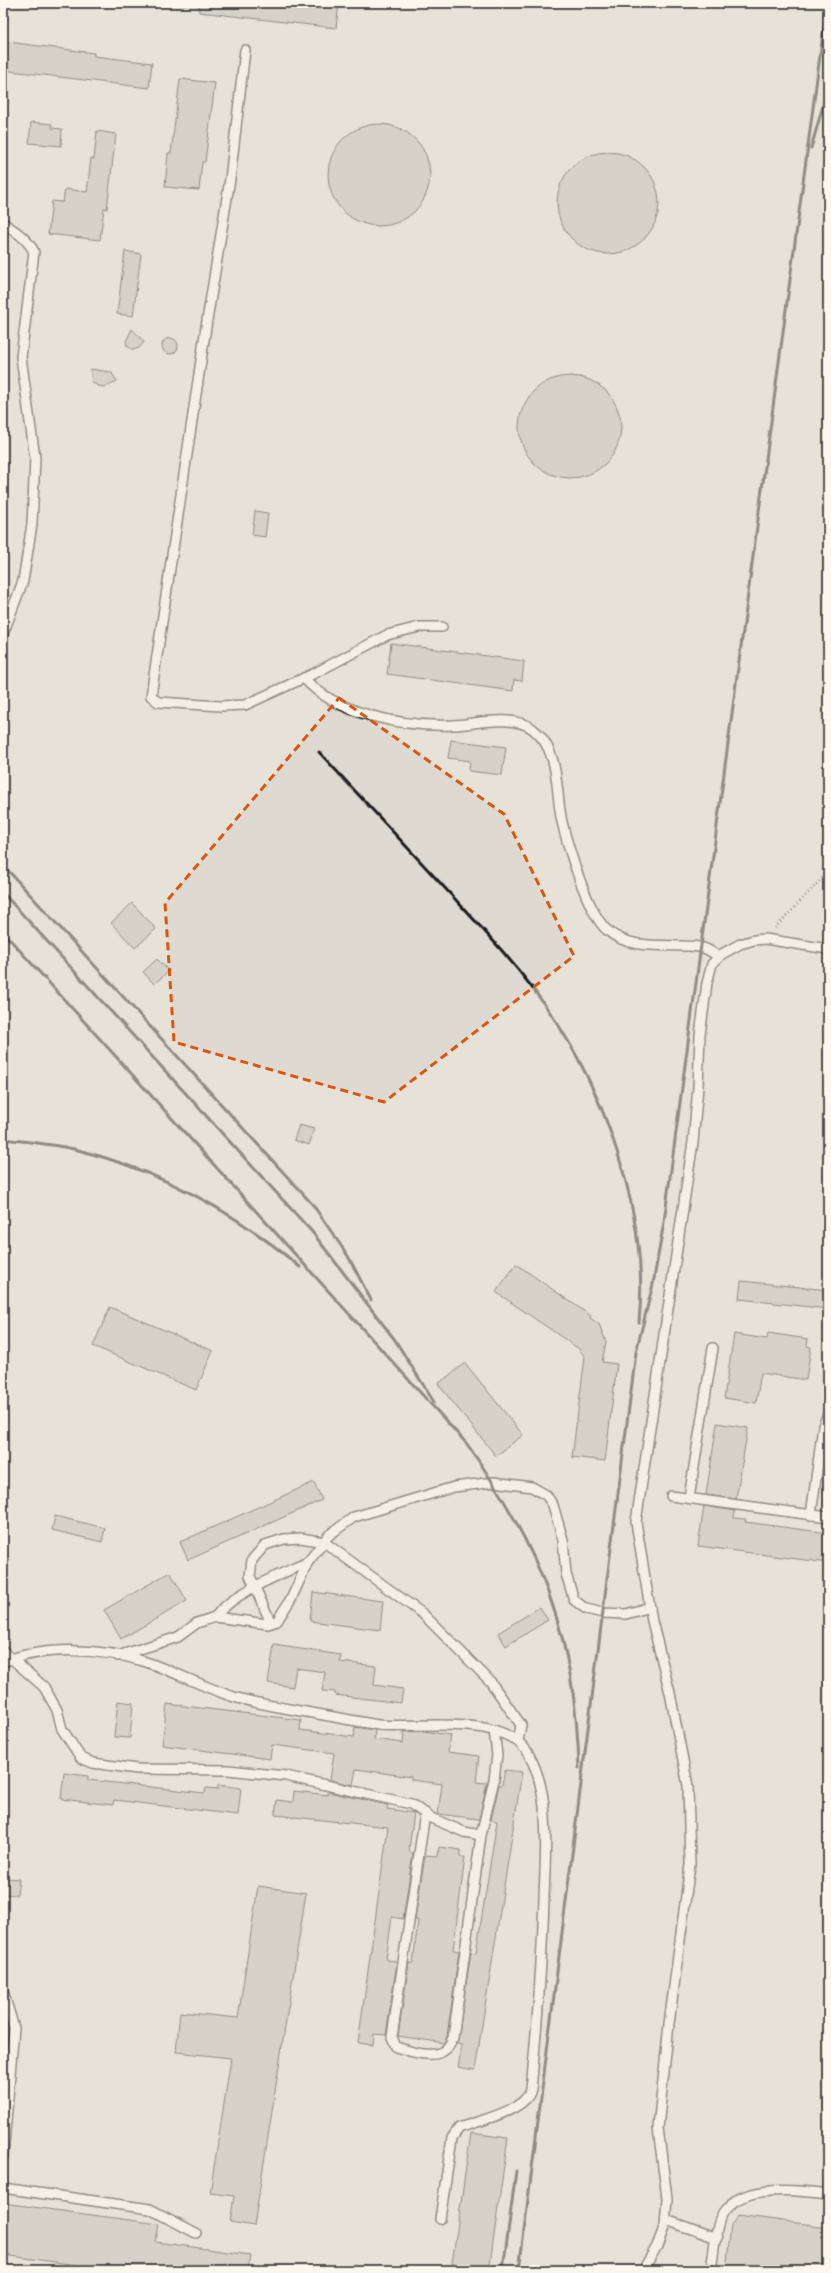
<svg xmlns="http://www.w3.org/2000/svg" width="831" height="2273" font-family="'Balsamiq Sans',sans-serif">
  <rect width="100%" height="100%" fill="#eeeadf"/>
  <filter id="ink" filterUnits="userSpaceOnUse"><feTurbulence type="fractalNoise" baseFrequency=".025" numOctaves="2"/><feDisplacementMap in="SourceGraphic" scale="8" xChannelSelector="R" yChannelSelector="G"/><feConvolveMatrix kernelMatrix="1 2 1 2 8 2 1 2 1" color-interpolation-filters="sRGB"/></filter>
  <g filter="url(#ink)">
    <rect fill="#dedad1" x="3" y="3" width="825" height="2267"/>
    <g fill="#b9b6af" stroke="#1c1c1c">
      <path d="M 199,3 L 339,3 L 336,28 L 199,12 Z"/>
      <path d="M 8,42 L 94,53 L 94,56 L 152,63 L 149,88 L 3,70 L 3,53 L 6,53 Z"/>
      <path d="M 180,79 L 215,83 L 205,162 L 202,162 L 199,190 L 165,187 L 168,153 L 171,153 Z"/>
      <path d="M 31,122 L 52,124 L 52,128 L 62,129 L 61,146 L 29,143 Z"/>
      <circle cx="379" cy="175" r="51"/>
      <path d="M 97,131 L 116,134 L 107,209 L 104,208 L 100,240 L 48,234 L 52,201 L 63,202 L 65,189 L 87,192 L 91,158 L 94,159 Z"/>
      <circle cx="608" cy="203" r="51"/>
      <path d="M 125,251 L 141,254 L 133,316 L 117,314 Z"/>
      <path d="M 132,329 L 144,342 L 139,348 L 133,350 L 127,346 L 126,341 Z"/>
      <circle cx="170" cy="346" r="8"/>
      <path d="M 90,369 L 111,372 L 117,381 L 104,387 L 98,386 L 92,382 Z"/>
      <circle cx="570" cy="427" r="51"/>
      <path d="M 255,511 L 268,513 L 265,537 L 252,535 Z"/>
      <path d="M 391,643 L 524,661 L 522,681 L 514,680 L 513,691 L 387,674 Z"/>
      <path d="M 451,740 L 506,747 L 502,775 L 469,771 L 470,761 L 448,758 Z"/>
      <path d="M 132,903 L 156,929 L 135,948 L 111,923 Z"/>
      <path d="M 157,959 L 169,971 L 154,984 L 143,972 Z"/>
      <path d="M 299,1125 L 314,1129 L 309,1145 L 294,1140 Z"/>
      <path d="M 516,1264 L 591,1316 L 590,1318 L 599,1324 L 606,1342 L 602,1362 L 617,1364 L 605,1461 L 572,1457 L 585,1357 L 579,1349 L 496,1292 Z"/>
      <path d="M 741,1281 L 828,1290 L 828,1309 L 739,1299 Z"/>
      <path d="M 110,1307 L 213,1351 L 196,1390 L 93,1346 Z"/>
      <path d="M 768,1333 L 808,1339 L 807,1346 L 811,1347 L 806,1380 L 761,1373 L 756,1403 L 724,1398 L 734,1334 L 767,1339 Z"/>
      <path d="M 465,1363 L 523,1435 L 496,1456 L 438,1384 Z"/>
      <path d="M 717,1423 L 748,1428 L 736,1499 L 706,1495 Z"/>
      <path d="M 314,1482 L 322,1500 L 188,1560 L 180,1542 Z"/>
      <path d="M 704,1506 L 735,1511 L 734,1518 L 746,1519 L 745,1522 L 828,1533 L 828,1563 L 698,1546 Z"/>
      <path d="M 55,1516 L 105,1528 L 102,1542 L 52,1530 Z"/>
      <path d="M 170,1572 L 187,1601 L 121,1639 L 104,1610 Z"/>
      <path d="M 313,1592 L 383,1601 L 380,1630 L 310,1621 Z"/>
      <path d="M 540,1607 L 548,1620 L 506,1646 L 498,1633 Z"/>
      <path d="M 274,1645 L 341,1655 L 340,1662 L 376,1666 L 374,1685 L 403,1689 L 401,1703 L 335,1695 L 335,1692 L 322,1691 L 325,1672 L 296,1668 L 293,1687 L 268,1683 Z"/>
      <path d="M 118,1701 L 133,1703 L 130,1738 L 114,1737 Z"/>
      <path d="M 167,1704 L 301,1720 L 300,1730 L 354,1737 L 355,1727 L 375,1730 L 374,1739 L 403,1743 L 404,1732 L 422,1731 L 451,1735 L 448,1752 L 479,1756 L 476,1782 L 487,1783 L 479,1819 L 438,1814 L 442,1784 L 411,1780 L 411,1777 L 356,1769 L 353,1785 L 330,1780 L 334,1753 L 272,1745 L 270,1759 L 162,1745 Z"/>
      <path d="M 505,1770 L 522,1772 L 475,2070 L 458,2067 L 462,2045 L 457,2044 L 471,1952 L 476,1953 L 497,1821 L 491,1820 L 499,1785 L 502,1785 Z"/>
      <path d="M 64,1773 L 88,1776 L 88,1780 L 205,1793 L 206,1788 L 218,1789 L 218,1785 L 241,1788 L 238,1815 L 114,1800 L 113,1805 L 61,1799 Z"/>
      <path d="M 294,1791 L 328,1795 L 328,1792 L 388,1805 L 387,1809 L 414,1813 L 409,1849 L 410,1853 L 413,1853 L 403,1919 L 392,1917 L 386,1960 L 397,1961 L 386,2035 L 374,2034 L 373,2045 L 358,2043 L 388,1827 L 275,1815 L 277,1800 L 293,1802 Z"/>
      <path d="M 439,1847 L 461,1850 L 460,1857 L 465,1857 L 453,1950 L 459,1951 L 447,2036 L 444,2043 L 398,2036 L 409,1963 L 413,1963 L 418,1920 L 415,1920 L 425,1855 L 438,1856 Z"/>
      <path d="M 3,1878 L 19,1879 L 17,1895 L 3,1894 Z"/>
      <path d="M 258,1886 L 306,1893 L 254,2226 L 230,2222 L 234,2196 L 210,2193 L 231,2058 L 176,2052 L 180,2012 L 238,2018 Z"/>
      <path d="M 471,2133 L 508,2138 L 489,2270 L 451,2270 Z"/>
      <path d="M 3,2203 L 159,2224 L 156,2242 L 250,2255 L 248,2270 L 114,2270 L 3,2255 Z"/>
      <path d="M 738,2215 L 828,2227 L 828,2270 L 751,2270 L 731,2267 L 727,2260 L 731,2226 Z"/>
    </g>
    <g fill="none" stroke-linecap="round" stroke-linejoin="round">
      <g stroke="#1c1c1c" stroke-width="12">
        <g id="lane">
          <path d="M 245,50 L 230,179 L 206,327 L 151,696 L 158,702 L 220,706 L 245,705 L 315,673 L 387,635 L 419,627 L 442,627"/>
          <path d="M 3,223 C 15,231 28,239 34,252 L 21,357 L 35,458 L 32,524 L 23,581 L 3,634"/>
          <path d="M 304,678 C 336,715 405,727 453,725 C 476,724 512,714 533,729 C 561,751 555,791 562,822 C 568,847 588,914 607,930 C 631,952 670,943 700,947 C 707,948 713,953 719,957"/>
          <path d="M 671,1496 L 828,1517"/>
          <path d="M 689,1498 L 713,1348"/>
          <path d="M 811,1515 L 823,1426 L 828,1414"/>
          <path d="M 215,1617 C 234,1592 279,1575 308,1562"/>
          <path d="M 271,1623 L 250,1576 L 252,1560 L 265,1545 L 284,1539 L 301,1538 L 324,1542 L 423,1614 L 490,1681 L 521,1725 L 518,1741"/>
          <path d="M 3,1651 L 44,1687 L 57,1710 L 62,1729 L 81,1758 L 93,1763 L 137,1769 L 228,1770 L 286,1776 L 411,1804 L 431,1818 L 464,1832 L 481,1835"/>
          <path d="M 118,1656 L 178,1637 L 197,1623 L 215,1617 L 268,1624 L 277,1621 L 292,1597 L 308,1562 L 329,1535 L 354,1517 L 454,1487 L 494,1482 L 532,1487 L 546,1495 L 553,1505 L 563,1540 L 566,1574 L 574,1600 L 586,1609 L 603,1613 L 626,1614 L 650,1607"/>
          <path d="M 3,1662 C 44,1646 100,1648 143,1661 C 174,1671 203,1687 234,1697 C 268,1707 305,1711 339,1718 C 352,1720 365,1723 379,1725 C 420,1729 506,1712 529,1755 C 552,1796 545,1853 544,1899 C 542,1963 537,2026 531,2090 C 525,2111 478,2121 459,2128 L 452,2138 L 440,2219"/>
          <path d="M 425,1813 L 392,2037 L 396,2047 C 409,2051 435,2060 446,2049 C 449,2047 451,2042 453,2038 L 481,1835 L 494,1780 L 497,1755 L 494,1730"/>
          <path d="M 3,1991 L 14,2028 L 3,2156"/>
          <path d="M 3,2188 L 150,2209 L 196,2233"/>
          <path d="M 666,2220 L 717,2238"/>
          <path d="M 643,2270 L 657,2246 L 665,2225 L 667,2198 L 658,2128 L 669,2024 L 690,1865 L 688,1786 L 670,1693 L 652,1621 L 636,1522 L 693,1142 L 698,1087 L 700,1035 L 707,983 L 712,964 L 722,954 L 740,944 L 754,940 L 765,939 L 828,949"/>
          <path d="M 711,2270 C 714,2254 715,2222 725,2210 C 745,2184 799,2190 828,2194"/>
        </g>
      </g>
      <path stroke="#1c1c1c" stroke-width="2.5" stroke-dasharray="1 3" stroke-linecap="butt" d="M 775,928 L 828,872"/>
      <use href="#lane" stroke="#fbf7ec" stroke-width="9"/>
      <g stroke="#1c1c1c" stroke-width="3">
        <path d="M 811,148 L 828,88"/>
        <path d="M 319,752 C 364,801 410,850 455,899 C 484,931 514,962 539,997 C 603,1083 650,1215 639,1322"/>
        <path d="M 3,865 L 313,1205 L 348,1256 L 371,1300"/>
        <path d="M 3,893 L 313,1233 L 395,1340 L 434,1402"/>
        <path d="M 3,932 L 467,1444 C 541,1549 576,1638 579,1768"/>
        <path d="M 3,1139 C 28,1142 54,1144 78,1150 C 160,1171 236,1213 300,1267"/>
        <path d="M 503,2270 L 516,2171"/>
        <path d="M 519,2270 L 636,1352 L 653,1284 L 664,1222 L 827,3"/>
      </g>
    </g>
  </g>
  <path d="M0 0H831V2273H0ZM 339,698 L 504,814 L 574,956 L 384,1102 L 174,1042 L 165,903 Z" fill="#eeeadf" fill-opacity=".55" fill-rule="evenodd"/>
  <path fill="none" stroke="#de560d" stroke-width="3" stroke-dasharray="8 5" stroke-linejoin="round" d="M 339,698 L 504,814 L 574,956 L 384,1102 L 174,1042 L 165,903 Z"/>
  <rect width="831" height="2273" fill="none" stroke="#fbf7ec" stroke-width="16"/>
  <rect x="8" y="8" width="815" height="2257" fill="none" stroke="#1c1c1c" stroke-width="1.5" filter="url(#ink)"/>
</svg>
